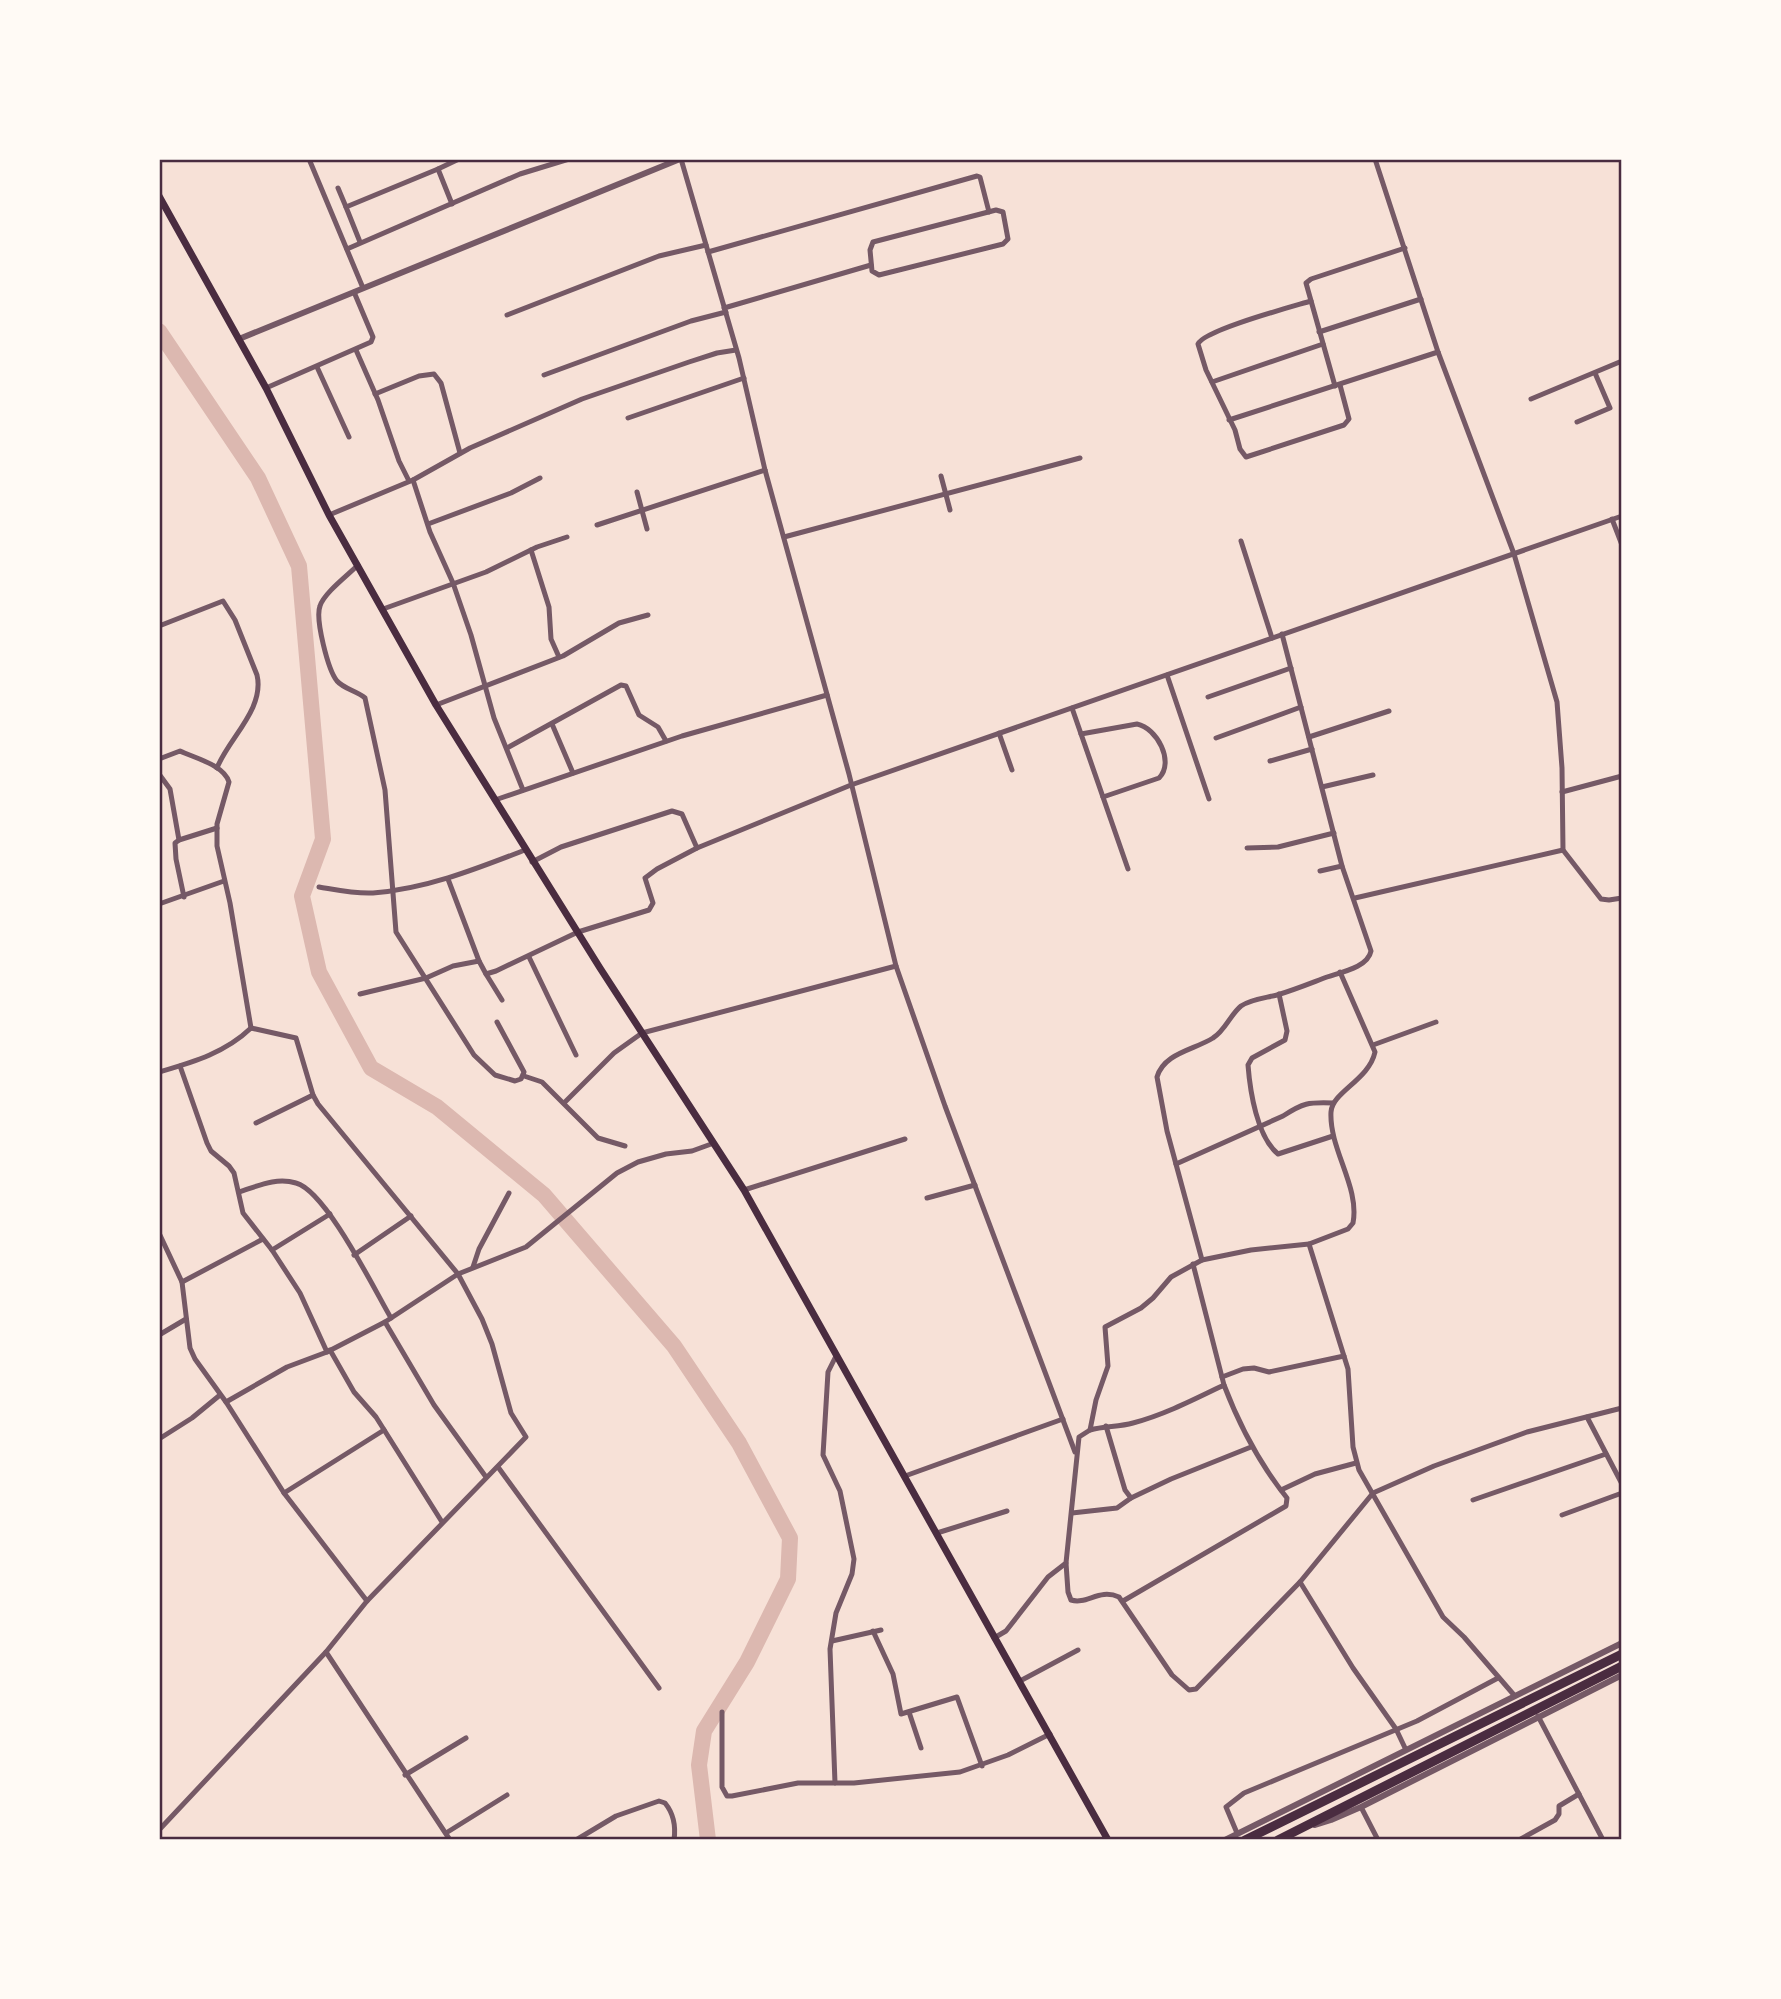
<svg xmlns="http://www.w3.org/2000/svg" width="1781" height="1999" font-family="'Noto Sans',sans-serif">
  <rect width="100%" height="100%" fill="#f7e1d7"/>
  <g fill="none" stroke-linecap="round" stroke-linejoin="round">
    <path stroke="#dcb8b0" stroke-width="16" d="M 159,331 L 258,478 L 299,566 L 323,839 L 302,896 L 319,972 L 371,1068 L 437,1107 L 544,1195 L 674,1346 L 739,1443 L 790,1538 L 788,1579 L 747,1662 L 704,1731 L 699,1765 L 708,1840"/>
    <g stroke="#755966" stroke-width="5">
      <path d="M 309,159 L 363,288"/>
      <path d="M 681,159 L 739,358 L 765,470 L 849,774 L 896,966 L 945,1106 L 1075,1452"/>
      <path d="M 1375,159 L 1438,352 L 1514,554 L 1557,702 L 1562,768 L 1563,850 L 1601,899 L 1609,900 L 1622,898"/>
      <path d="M 338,188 L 346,207"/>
      <path d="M 452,204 L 438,169 L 459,159"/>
      <path d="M 996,210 L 1003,212 L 1008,239 L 1003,244 L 879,275 L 872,271 L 870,250 L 873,242 Z"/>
      <path d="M 360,242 L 346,207 L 438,169"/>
      <path d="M 347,249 L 520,174 L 569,159"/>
      <path d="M 708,252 L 977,176 L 980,177 L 989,212"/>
      <path d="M 1311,301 C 1291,307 1204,330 1198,344 L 1206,370 L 1235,430 L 1240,449 L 1246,457 L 1344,425 L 1349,419 L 1340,385"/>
      <path d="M 724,308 L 871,265"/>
      <path d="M 507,315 L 659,256 L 706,245"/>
      <path d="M 1319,332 L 1421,299"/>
      <path d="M 356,350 L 378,400 L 399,461 L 409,481"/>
      <path d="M 317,367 L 349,437"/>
      <path d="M 544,375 L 691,321 L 726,312"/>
      <path d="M 1212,382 L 1323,344"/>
      <path d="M 1335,386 L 1306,283 L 1311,279 L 1405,248"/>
      <path d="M 266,388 L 371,342 L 373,337 L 354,292"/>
      <path d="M 375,394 L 419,376 L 434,374 L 441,383 L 460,453"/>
      <path d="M 1531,399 L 1622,361"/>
      <path d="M 628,418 L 744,378"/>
      <path d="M 1229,420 L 1438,352"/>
      <path d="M 1577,422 L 1610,408 L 1595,373"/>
      <path d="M 941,476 L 950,510"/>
      <path d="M 413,480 L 430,532 L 453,583 L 471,635 L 494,718 L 523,790"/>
      <path d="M 637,492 L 647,529"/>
      <path d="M 329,515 L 413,480 L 470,448 L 582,399 L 689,362 L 717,353 L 736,350"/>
      <path d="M 1612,519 L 1622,545"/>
      <path d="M 428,524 L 511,493 L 540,478"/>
      <path d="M 597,525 L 765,470"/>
      <path d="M 784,537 L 1080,458"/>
      <path d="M 1241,541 L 1272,638"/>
      <path d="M 531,550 L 549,607 L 551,639 L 559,657"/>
      <path d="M 358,565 C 348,575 324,593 320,606 C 315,619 328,670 337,681 C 344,689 357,691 365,698 L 385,790 L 396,932 L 474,1055 L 495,1075 L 515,1081 L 521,1079 L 524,1072 L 497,1022"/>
      <path d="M 383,609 L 486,572 L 537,547 L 567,537"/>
      <path d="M 159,626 L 223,601 L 235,620 L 257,675 C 265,709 228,739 217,768"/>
      <path d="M 1167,675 L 1209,799"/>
      <path d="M 1208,697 L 1291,668"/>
      <path d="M 436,705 L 563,656 L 619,623 L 648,615"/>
      <path d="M 1072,708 L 1128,869"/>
      <path d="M 552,724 L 573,773"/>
      <path d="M 999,733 L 1012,770"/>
      <path d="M 1081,734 L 1137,724 C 1157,728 1175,762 1159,778 L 1103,797"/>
      <path d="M 1309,737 L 1389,711"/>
      <path d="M 1216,738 L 1301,707"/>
      <path d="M 507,748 L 621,685 L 626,686 L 639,715 L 658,727 L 666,741"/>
      <path d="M 159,759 L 180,751 C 195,758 224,765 229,782 L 217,824 L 217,846 L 230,903 L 251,1028"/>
      <path d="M 1270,761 L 1312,749"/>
      <path d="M 159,774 L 170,789 L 179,840"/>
      <path d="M 1322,787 L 1373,775"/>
      <path d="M 1562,792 L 1622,776"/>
      <path d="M 495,800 L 682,736 L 827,695"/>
      <path d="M 1247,848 L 1278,847 L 1334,833"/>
      <path d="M 532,862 L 561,847 L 672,811 L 682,814 L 697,848 L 851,785 L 1622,516"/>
      <path d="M 1320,871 L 1342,866"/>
      <path d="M 448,879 L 479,961"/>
      <path d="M 319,887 C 337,890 355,894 373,893 C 426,889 476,869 525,850"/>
      <path d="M 184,897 L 176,859 L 175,843 L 179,840 L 217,828"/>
      <path d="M 1355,898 L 1563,850"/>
      <path d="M 159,904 L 224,881"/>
      <path d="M 529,957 L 576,1055"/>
      <path d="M 486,974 L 502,1000"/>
      <path d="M 360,994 L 426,978 L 453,966 L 479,961 L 486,974 L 496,971 L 578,932 L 649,910 L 653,903 L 645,878 L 657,869 L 697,848"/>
      <path d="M 1279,994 L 1287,1031 L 1285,1040 L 1252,1058 L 1248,1065 C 1250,1091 1257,1137 1278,1154 L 1333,1136"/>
      <path d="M 1373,1045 L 1436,1022"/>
      <path d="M 180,1066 L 207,1143 L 211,1151 L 229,1166 L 234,1173 L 243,1213 L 272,1250 L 300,1293 L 327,1352"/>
      <path d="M 159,1072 C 193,1062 225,1053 251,1028"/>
      <path d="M 524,1076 L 542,1082 L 598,1138 L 625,1146"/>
      <path d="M 564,1103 L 614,1053 L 642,1033 L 896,966"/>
      <path d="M 256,1123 L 313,1095"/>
      <path d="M 1176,1164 L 1283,1116 C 1303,1103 1308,1102 1333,1103"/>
      <path d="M 744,1190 L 905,1139"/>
      <path d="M 239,1192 C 258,1186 276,1177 296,1183 C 326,1191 374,1289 391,1318"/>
      <path d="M 927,1198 L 975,1185"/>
      <path d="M 159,1233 L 182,1282 L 190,1348 L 195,1359 L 226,1402 L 284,1493 L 367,1601"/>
      <path d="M 1309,1244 L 1348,1229 L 1353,1223 C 1360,1187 1329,1149 1331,1112 C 1332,1092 1369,1080 1375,1052 L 1340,972"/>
      <path d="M 272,1250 L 330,1214"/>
      <path d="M 354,1255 L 411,1216"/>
      <path d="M 1202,1260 L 1251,1250 L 1309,1244 L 1348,1369 L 1353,1447 L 1359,1470 L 1443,1617 L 1464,1637 L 1514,1695"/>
      <path d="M 1193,1264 L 1224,1385"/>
      <path d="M 473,1267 L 479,1249 L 509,1193"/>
      <path d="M 182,1282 L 263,1239"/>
      <path d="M 385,1322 L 434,1405 L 486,1477"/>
      <path d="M 159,1335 L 186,1319"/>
      <path d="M 330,1350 L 354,1392 L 376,1417 L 442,1522"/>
      <path d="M 1222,1377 L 1243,1369 L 1254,1368 L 1269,1372 L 1344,1356"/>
      <path d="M 226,1402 L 287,1367 L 327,1352 L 385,1322 L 458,1274 L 526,1247 L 617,1173 L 638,1162 L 666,1154 L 692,1151 L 714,1143"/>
      <path d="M 1587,1417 L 1622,1484"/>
      <path d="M 1106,1426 L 1125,1490 L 1131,1498 L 1171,1479 L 1251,1447"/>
      <path d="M 1090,1430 C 1104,1426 1119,1427 1133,1423 C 1164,1415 1195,1399 1224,1385 C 1240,1427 1259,1463 1287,1498 L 1286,1506 L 1123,1601"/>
      <path d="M 159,1439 L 192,1418 L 220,1395"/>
      <path d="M 498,1467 L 659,1688"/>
      <path d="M 905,1476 L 1063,1419"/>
      <path d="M 1281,1490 L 1315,1474 L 1356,1463"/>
      <path d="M 284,1493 L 384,1430"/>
      <path d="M 1473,1500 L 1606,1454"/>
      <path d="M 1072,1513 L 1117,1508 L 1131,1498"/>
      <path d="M 1562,1515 L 1622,1493"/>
      <path d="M 937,1533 L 1007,1511"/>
      <path d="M 1066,1563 L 1068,1592 L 1071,1600 C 1087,1605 1099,1588 1119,1597 L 1172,1675 L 1189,1690 L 1196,1689 L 1300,1582"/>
      <path d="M 873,1631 L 893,1674 L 901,1714 L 957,1697 L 982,1766"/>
      <path d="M 994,1638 L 1006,1631 L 1048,1577 L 1066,1563 L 1079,1437 L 1090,1430 L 1096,1400 L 1108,1366 L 1105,1327 L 1141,1308 L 1153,1298 L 1171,1277 L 1202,1260 L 1167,1131 L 1157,1077 C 1164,1053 1194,1050 1213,1038 C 1225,1031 1230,1015 1241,1006 C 1251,999 1265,998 1277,995 C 1294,990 1311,983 1327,977 C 1342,972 1368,967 1371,951 L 1342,866 L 1282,634"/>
      <path d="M 832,1641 L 881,1630"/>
      <path d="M 326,1652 L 450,1840"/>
      <path d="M 1020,1681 L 1078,1650"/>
      <path d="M 722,1712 L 722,1787 L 727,1796 L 732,1796 L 798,1783 L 854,1783 L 960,1772 L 1008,1755 L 1050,1734"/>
      <path d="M 909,1712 L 921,1748"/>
      <path d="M 1538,1716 L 1603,1840"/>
      <path d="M 1406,1750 L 1396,1729 L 1353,1668 L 1300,1582 L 1373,1493 L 1434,1466 L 1527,1432 L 1622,1408"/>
      <path d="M 405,1775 L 466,1738"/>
      <path d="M 835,1783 L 830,1649 L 836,1613 L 852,1574 L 854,1559 L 840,1491 L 823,1455 L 828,1372 L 836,1356"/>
      <path d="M 1361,1807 L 1378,1840"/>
      <path d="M 159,1830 L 326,1652 L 367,1601 L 526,1437 L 511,1413 L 492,1344 L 482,1319 L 458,1274 L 318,1104 L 313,1095 L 296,1038 L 251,1028"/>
      <path d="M 446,1833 L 507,1795"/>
      <path d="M 1237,1833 L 1226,1807 L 1244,1793 L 1417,1721 L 1498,1678"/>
      <path d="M 576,1840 L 616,1816 L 659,1801 L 665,1803 C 674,1814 676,1826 674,1840"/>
      <path d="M 1519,1840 L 1555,1820 L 1559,1814 L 1559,1806 L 1579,1794"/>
    </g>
    <g stroke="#755966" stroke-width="6">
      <path d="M 239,339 L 680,159"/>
      <path d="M 1315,1825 L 1331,1820 L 1361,1807 L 1622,1675"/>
      <path d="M 1225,1840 L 1622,1643"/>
    </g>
    <path stroke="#4a2c40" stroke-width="7" d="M 159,196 L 266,388 L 329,515 L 436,705 L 600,968 L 744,1190 L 1108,1840"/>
    <g stroke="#4a2c40" stroke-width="9">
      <path d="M 1245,1840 L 1622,1654"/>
      <path d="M 1278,1840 L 1622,1666"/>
    </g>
  </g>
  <rect width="1781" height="1999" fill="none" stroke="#fffaf5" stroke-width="322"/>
  <rect x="161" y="161" width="1459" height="1677" fill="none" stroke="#4a2c40" stroke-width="2.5"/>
</svg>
